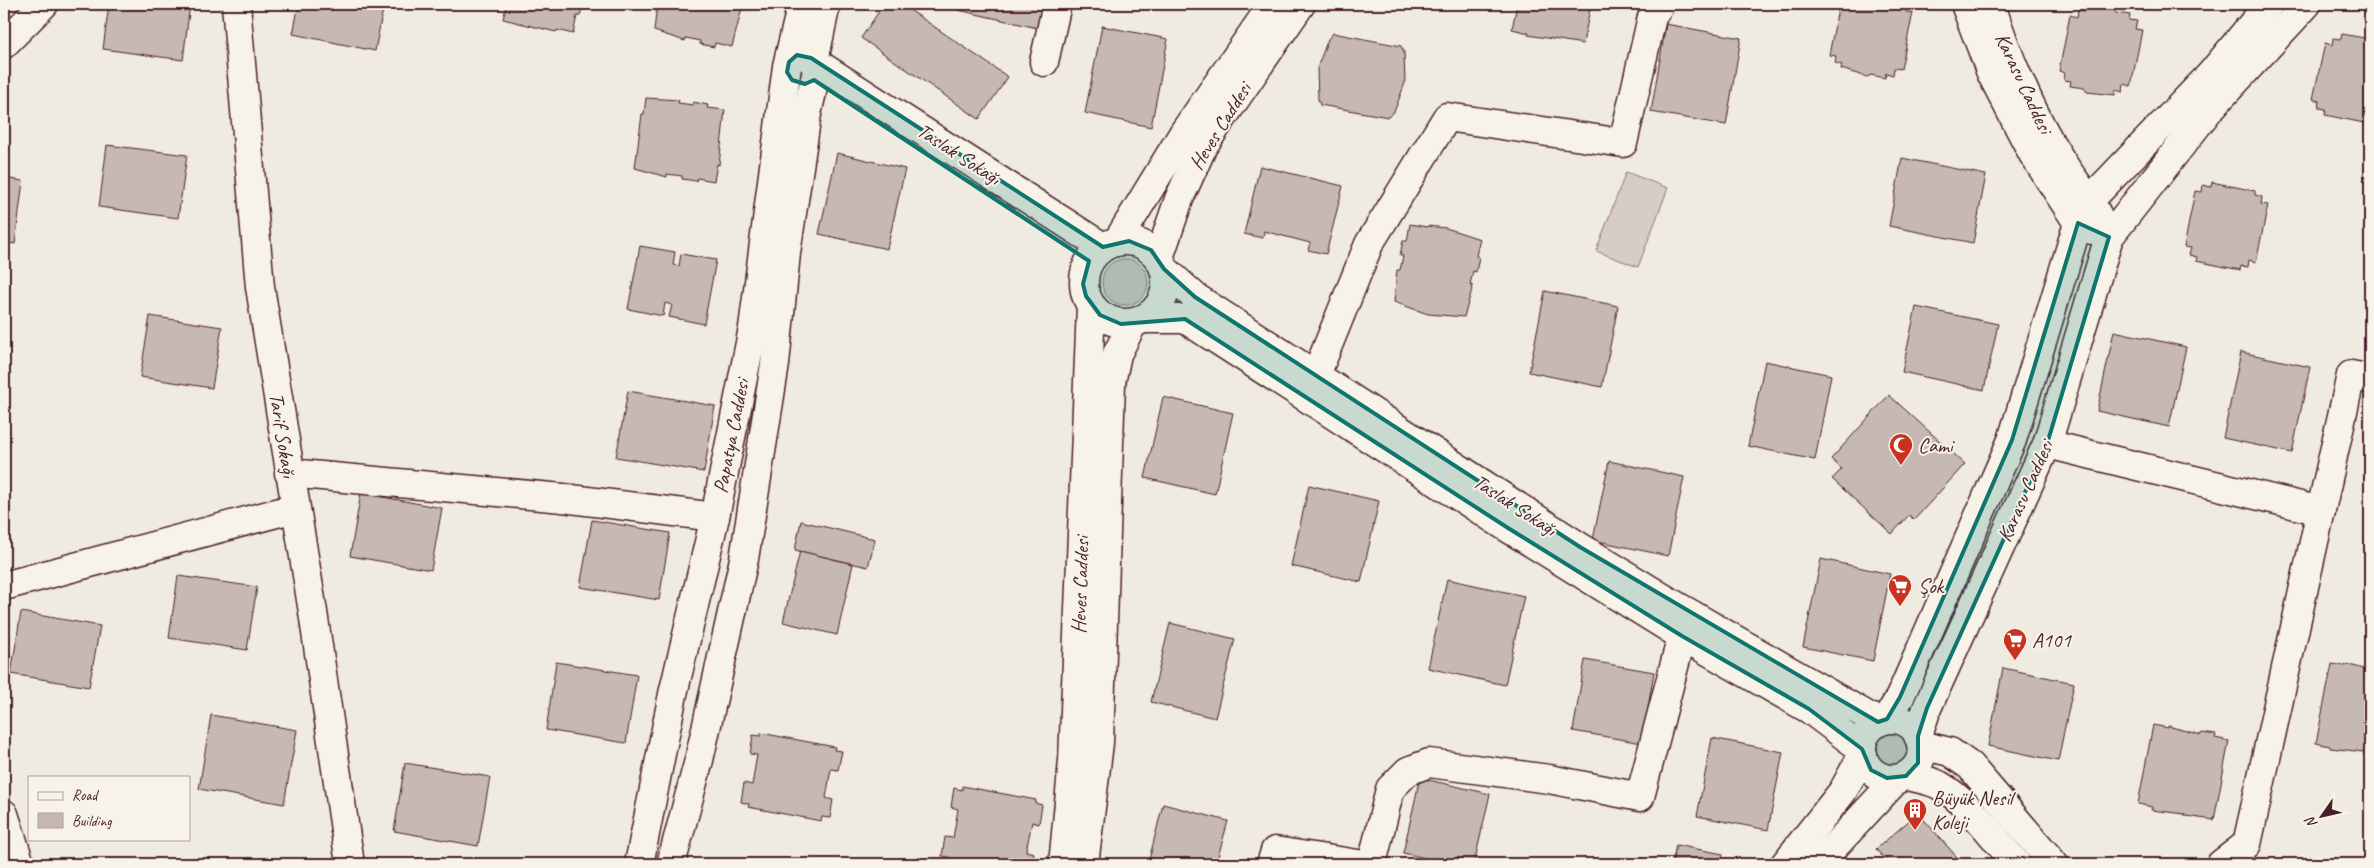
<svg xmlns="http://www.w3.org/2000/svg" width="2374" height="868" font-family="Caveat,sans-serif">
  <rect width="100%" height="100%" fill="#f0ebe0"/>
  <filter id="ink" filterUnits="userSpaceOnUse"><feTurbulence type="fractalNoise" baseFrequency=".02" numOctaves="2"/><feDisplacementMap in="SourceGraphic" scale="10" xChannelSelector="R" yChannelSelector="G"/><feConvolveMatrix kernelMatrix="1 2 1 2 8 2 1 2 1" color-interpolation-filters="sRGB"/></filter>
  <g filter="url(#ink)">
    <g fill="#d8cdc6" stroke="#917678">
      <path d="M 1626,172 L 1668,188 L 1638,267 L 1596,251 Z"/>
      <circle cx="1125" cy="282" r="23"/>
      <circle cx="1892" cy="749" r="16"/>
    </g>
    <g fill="#c6b8b3" stroke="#4a1f2b">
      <path d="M 109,4 L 190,4 L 183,60 L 103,49 Z"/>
      <path d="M 299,4 L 384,4 L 375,51 L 293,34 Z"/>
      <path d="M 507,4 L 583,4 L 580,16 L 577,16 L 573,34 L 557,30 L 556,32 L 503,19 Z"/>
      <path d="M 657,4 L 743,4 L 732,47 L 715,43 L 714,47 L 700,44 L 700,41 L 686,38 L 685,41 L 654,31 Z"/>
      <path d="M 884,4 L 901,4 L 1008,77 L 979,119 L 861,38 Z"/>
      <path d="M 960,4 L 1048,4 L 1042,29 L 958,10 Z"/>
      <path d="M 1517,4 L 1591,4 L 1583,44 L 1528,35 L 1529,33 L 1512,29 Z"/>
      <path d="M 1839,4 L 1907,5 L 1906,12 L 1913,13 L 1901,69 L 1894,68 L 1893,75 L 1886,73 L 1885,78 L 1871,75 L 1867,77 L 1841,69 L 1842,65 L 1835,63 L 1836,56 L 1829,55 Z"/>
      <path d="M 2086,7 L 2113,9 L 2116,13 L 2130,15 L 2129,20 L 2137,21 L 2135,29 L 2142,30 L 2131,86 L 2124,84 L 2123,92 L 2115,90 L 2115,95 L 2087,92 L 2084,88 L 2070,86 L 2071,81 L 2064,80 L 2065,73 L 2059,71 L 2070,15 L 2077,17 L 2078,10 L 2085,11 Z"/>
      <path d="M 1666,24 L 1741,38 L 1726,125 L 1651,112 Z"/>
      <path d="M 1102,26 L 1168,39 L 1151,127 L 1085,113 Z"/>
      <path d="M 1333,33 L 1401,46 L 1404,52 L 1405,83 L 1394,112 L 1388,117 L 1320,105 L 1318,99 L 1317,68 L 1328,39 Z"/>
      <path d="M 2342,34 L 2370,39 L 2369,124 L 2325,115 L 2326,109 L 2319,108 L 2320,101 L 2313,99 L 2325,43 L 2332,45 L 2333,38 L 2341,39 Z"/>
      <path d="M 646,98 L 679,100 L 678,103 L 693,105 L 693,102 L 708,105 L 707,108 L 725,110 L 719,165 L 717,164 L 714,181 L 697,178 L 696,181 L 682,179 L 682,176 L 667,174 L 667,177 L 635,168 L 642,114 L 644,114 Z"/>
      <path d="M 107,145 L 187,155 L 178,218 L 99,207 Z"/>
      <path d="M 837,153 L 905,169 L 887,249 L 819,234 Z"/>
      <path d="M 1902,158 L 1986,175 L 1973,243 L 1889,226 Z"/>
      <path d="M 1260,166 L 1343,186 L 1326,254 L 1308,250 L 1310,243 L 1264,231 L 1263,238 L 1244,234 Z"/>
      <path d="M 4,178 L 23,181 L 15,244 L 4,242 Z"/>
      <path d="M 2212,182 L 2255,191 L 2255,195 L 2262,197 L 2261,204 L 2268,205 L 2256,262 L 2249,260 L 2248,267 L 2241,266 L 2240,270 L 2196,261 L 2197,257 L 2189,255 L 2191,248 L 2184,247 L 2195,191 L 2202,192 L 2203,185 L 2211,187 Z"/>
      <path d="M 1410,224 L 1427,227 L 1427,226 L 1446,228 L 1480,239 L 1476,256 L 1479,257 L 1476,272 L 1473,271 L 1470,285 L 1473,286 L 1464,317 L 1428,314 L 1394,302 L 1397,270 L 1400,270 L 1403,256 L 1400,255 L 1403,241 L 1407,241 Z"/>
      <path d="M 640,246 L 675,252 L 673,265 L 679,266 L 681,254 L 716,260 L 704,324 L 669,317 L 672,305 L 665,303 L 663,316 L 628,309 Z"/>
      <path d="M 1545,291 L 1618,306 L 1602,387 L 1529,372 Z"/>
      <path d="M 1916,307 L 1998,324 L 1984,390 L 1902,372 Z"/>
      <path d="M 150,316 L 222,327 L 212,388 L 140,377 Z"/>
      <path d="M 2114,331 L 2186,347 L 2169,427 L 2097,411 Z"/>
      <path d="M 2241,352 L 2310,367 L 2292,453 L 2223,438 Z"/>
      <path d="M 1765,361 L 1831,375 L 1815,460 L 1748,446 Z"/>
      <path d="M 628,391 L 715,406 L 704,472 L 616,457 Z"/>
      <path d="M 1889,395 L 1965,464 L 1914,520 L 1909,515 L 1892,534 L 1832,479 L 1842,469 L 1831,459 Z"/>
      <path d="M 1163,397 L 1233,413 L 1215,494 L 1145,478 Z"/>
      <path d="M 1609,461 L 1684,477 L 1668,556 L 1593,540 Z"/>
      <path d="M 1309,485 L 1379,501 L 1361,582 L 1291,566 Z"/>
      <path d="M 361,493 L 442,508 L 431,570 L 350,556 Z"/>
      <path d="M 592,520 L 670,533 L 659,600 L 580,587 Z"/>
      <path d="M 801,521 L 875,539 L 868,567 L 795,550 Z"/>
      <path d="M 800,551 L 853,564 L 837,635 L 783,622 Z"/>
      <path d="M 1821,559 L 1890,574 L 1873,661 L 1803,647 Z"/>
      <path d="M 178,576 L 257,587 L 247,650 L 169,638 Z"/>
      <path d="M 1447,579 L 1524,596 L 1505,685 L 1428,668 Z"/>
      <path d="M 21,612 L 100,626 L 89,687 L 11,674 Z"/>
      <path d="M 1170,623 L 1235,639 L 1215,718 L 1151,702 Z"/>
      <path d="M 1585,660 L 1654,672 L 1642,743 L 1573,731 Z"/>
      <path d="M 556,662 L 637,675 L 626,743 L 546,730 Z"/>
      <path d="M 2332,664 L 2346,666 L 2347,664 L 2370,671 L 2370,756 L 2364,755 L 2364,752 L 2330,748 L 2330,746 L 2316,743 Z"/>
      <path d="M 2003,668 L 2074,683 L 2058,761 L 1988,746 Z"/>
      <path d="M 211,715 L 297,730 L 284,804 L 199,789 Z"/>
      <path d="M 2153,725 L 2168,728 L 2168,726 L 2201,735 L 2202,733 L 2216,735 L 2215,738 L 2229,741 L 2214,820 L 2185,816 L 2185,814 L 2151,810 L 2152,807 L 2138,804 Z"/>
      <path d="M 761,733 L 835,747 L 834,750 L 842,751 L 838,770 L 831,769 L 826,798 L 833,800 L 830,818 L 822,817 L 821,821 L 748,807 L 749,804 L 741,802 L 744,783 L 752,785 L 757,755 L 750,754 L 753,735 L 761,736 Z"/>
      <path d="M 1712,738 L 1783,752 L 1768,830 L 1697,816 Z"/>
      <path d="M 405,763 L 490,777 L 478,846 L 394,831 Z"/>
      <path d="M 1420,778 L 1490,794 L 1474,864 L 1452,864 L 1403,853 Z"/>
      <path d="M 962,786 L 1036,800 L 1035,803 L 1042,805 L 1039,824 L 1032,822 L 1026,851 L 1034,853 L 1032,864 L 970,864 L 949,860 L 949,857 L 942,856 L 945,837 L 953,838 L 958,809 L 951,807 L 954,788 L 962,790 Z"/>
      <path d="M 1163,804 L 1228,821 L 1216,864 L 1148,864 Z"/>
      <path d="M 1918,813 L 1963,864 L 1889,864 L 1876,849 Z"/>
      <path d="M 1676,845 L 1723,854 L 1721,864 L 1672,864 Z"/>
    </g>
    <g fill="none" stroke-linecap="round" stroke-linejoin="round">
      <g stroke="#4a1f2b" stroke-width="31">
        <g id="minor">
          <path d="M 236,4 L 260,287 L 313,612 L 350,864"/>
          <path d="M 1965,4 L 1991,73 L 2033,154 L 2078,223 L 2092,230"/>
          <path d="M 1991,4 C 2005,52 2034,119 2062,162 C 2073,180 2088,196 2098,216"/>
          <path d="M 4,44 L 44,4"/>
          <path d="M 804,55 L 1103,247"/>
          <path d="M 1044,62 L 1057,4"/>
          <circle cx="1125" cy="282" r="41"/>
          <path d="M 1117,242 L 1184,132 L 1273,4"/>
          <path d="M 1159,258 L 1179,199 L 1203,146 L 1301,4"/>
          <path d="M 1164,269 L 1195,297 L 1580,547 L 1668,601 L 1878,722"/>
          <path d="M 1144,319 L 1185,319 L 1508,528 L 1682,636 L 1809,709 L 1862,749"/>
          <path d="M 1316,375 L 1369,244 L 1447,117 L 1623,143 L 1652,17 L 1660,4"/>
          <path d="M 2047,444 L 2321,511"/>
          <path d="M 289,473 L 563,498 L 715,517"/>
          <path d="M 4,586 L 295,508"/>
          <path d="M 1887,719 L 1900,697 L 2012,440 L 2078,223 L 2090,200 L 2211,74 L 2269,4"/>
          <circle cx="1892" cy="749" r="30"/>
          <path d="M 1918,736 L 1927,708 L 2047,444 L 2109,237 L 2209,110 L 2307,4"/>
          <path d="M 1921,745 L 1950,752 L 1970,766 L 2054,864"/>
          <path d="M 1906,776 C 1916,778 1929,780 1939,785 C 1970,803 1993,837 2017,864"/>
          <path d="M 4,814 L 20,864"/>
          <path d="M 639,864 L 673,694 L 715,517 L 753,328 L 787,66 L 802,4"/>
          <path d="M 671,864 L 699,760 L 744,559 L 775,364 L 786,253 L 807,114 L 817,70 L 814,61 L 826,4"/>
          <path d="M 1063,864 L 1073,761 L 1091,306"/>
          <path d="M 1084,864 L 1099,743 L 1111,383 L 1117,354 L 1133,323"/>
          <path d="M 1271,864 L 1275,851 L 1358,864"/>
          <path d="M 1372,864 L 1390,789 L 1408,771 L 1429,763 L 1549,779 L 1640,797 L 1682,636"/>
          <path d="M 1785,864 L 1843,791 L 1863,754"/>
          <path d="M 1818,864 L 1897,779"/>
          <path d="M 2221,864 L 2247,844 L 2351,375 L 2370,379"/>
        </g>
      </g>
      <use href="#minor" stroke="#f7f3e8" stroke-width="28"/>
    </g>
  </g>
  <path fill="#0f766e" fill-opacity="0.2" stroke="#0f766e" stroke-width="4" stroke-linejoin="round" d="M 797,55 L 811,58 L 1103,247 L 1129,241 L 1151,250 L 1164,269 L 1195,297 L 1580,547 L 1878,722 L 1887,719 L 1900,697 L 2012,440 L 2078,223 L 2109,237 L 2047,444 L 1927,708 L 1918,736 L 1918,763 L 1906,776 L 1887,778 L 1871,770 L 1862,749 L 1809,709 L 1682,636 L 1508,528 L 1185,319 L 1121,324 L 1100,315 L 1086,296 L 1083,284 L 1089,261 L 814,80 L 805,84 L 792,80 L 787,72 L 789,62 Z"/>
  <defs>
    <g id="mosque-pin" transform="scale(1.25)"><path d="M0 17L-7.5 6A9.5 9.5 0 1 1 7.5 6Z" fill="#c8321e" stroke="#f7f3e8"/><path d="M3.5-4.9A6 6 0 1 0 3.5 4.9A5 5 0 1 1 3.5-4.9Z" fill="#fff"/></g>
    <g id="supermarket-pin" transform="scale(1.25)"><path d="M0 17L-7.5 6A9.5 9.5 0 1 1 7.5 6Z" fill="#c8321e" stroke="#f7f3e8"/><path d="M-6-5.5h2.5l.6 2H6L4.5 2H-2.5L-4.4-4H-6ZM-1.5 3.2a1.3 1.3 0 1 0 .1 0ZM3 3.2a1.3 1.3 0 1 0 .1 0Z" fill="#fff"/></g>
    <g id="building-pin" transform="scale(1.25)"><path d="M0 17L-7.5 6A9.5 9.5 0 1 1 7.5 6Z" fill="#c8321e" stroke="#f7f3e8"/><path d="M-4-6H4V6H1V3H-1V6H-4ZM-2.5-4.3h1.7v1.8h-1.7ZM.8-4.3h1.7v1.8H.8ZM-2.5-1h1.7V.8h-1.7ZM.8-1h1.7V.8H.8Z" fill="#fff"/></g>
  </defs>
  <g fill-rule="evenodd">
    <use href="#mosque-pin" x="1901" y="445"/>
    <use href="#supermarket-pin" x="1900" y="586"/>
    <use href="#supermarket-pin" x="2015" y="640"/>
    <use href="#building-pin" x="1915" y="810"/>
  </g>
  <g text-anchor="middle" stroke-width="4" stroke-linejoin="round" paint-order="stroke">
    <g font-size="21" fill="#4a1f2b" stroke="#f7f3e8">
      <text transform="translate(2024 83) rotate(65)" y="7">Karasu Caddesi</text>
      <text transform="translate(1220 126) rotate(-58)" y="7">Heves Caddesi</text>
      <text transform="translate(959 154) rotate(33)" y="7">Taslak Sokağı</text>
      <text transform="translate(283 435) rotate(81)" y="7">Tarif Sokağı</text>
      <text transform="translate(731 436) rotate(-79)" y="7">Papatya Caddesi</text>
      <text transform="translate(2025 491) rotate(-66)" y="7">Karasu Caddesi</text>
      <text transform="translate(1515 505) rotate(33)" y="7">Taslak Sokağı</text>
      <text transform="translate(1080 585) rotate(-88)" y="7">Heves Caddesi</text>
    </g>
    <g font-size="21" fill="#4a1f2b" stroke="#f7f3e8" text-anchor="start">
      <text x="1918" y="452">Cami</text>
      <text x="1918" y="593">Şok</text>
      <text x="2032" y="647">A101</text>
      <text x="1932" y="805">Büyük Nesil<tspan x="1932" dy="24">Koleji</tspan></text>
    </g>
  </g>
  <rect width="2374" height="868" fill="none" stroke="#f7f3e8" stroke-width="20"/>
  <rect x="10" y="10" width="2354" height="848" fill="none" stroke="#4a1f2b" stroke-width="2" filter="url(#ink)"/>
  <rect x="28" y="776" width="162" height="65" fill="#f7f3e8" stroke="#b29e9c"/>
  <rect x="38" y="792" width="25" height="8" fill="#f7f3e8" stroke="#b29e9c"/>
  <text x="72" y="800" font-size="15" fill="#4a1f2b">Road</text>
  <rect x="38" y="813" width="25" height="15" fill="#c6b8b3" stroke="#b29e9c"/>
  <text x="72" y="826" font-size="15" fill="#4a1f2b">Building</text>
  <g transform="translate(2322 816) rotate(236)" stroke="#f7f3e8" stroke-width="4" paint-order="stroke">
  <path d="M0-4L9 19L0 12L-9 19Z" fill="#4a1f2b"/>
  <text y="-8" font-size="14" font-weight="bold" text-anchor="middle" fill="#4a1f2b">N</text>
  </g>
</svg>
